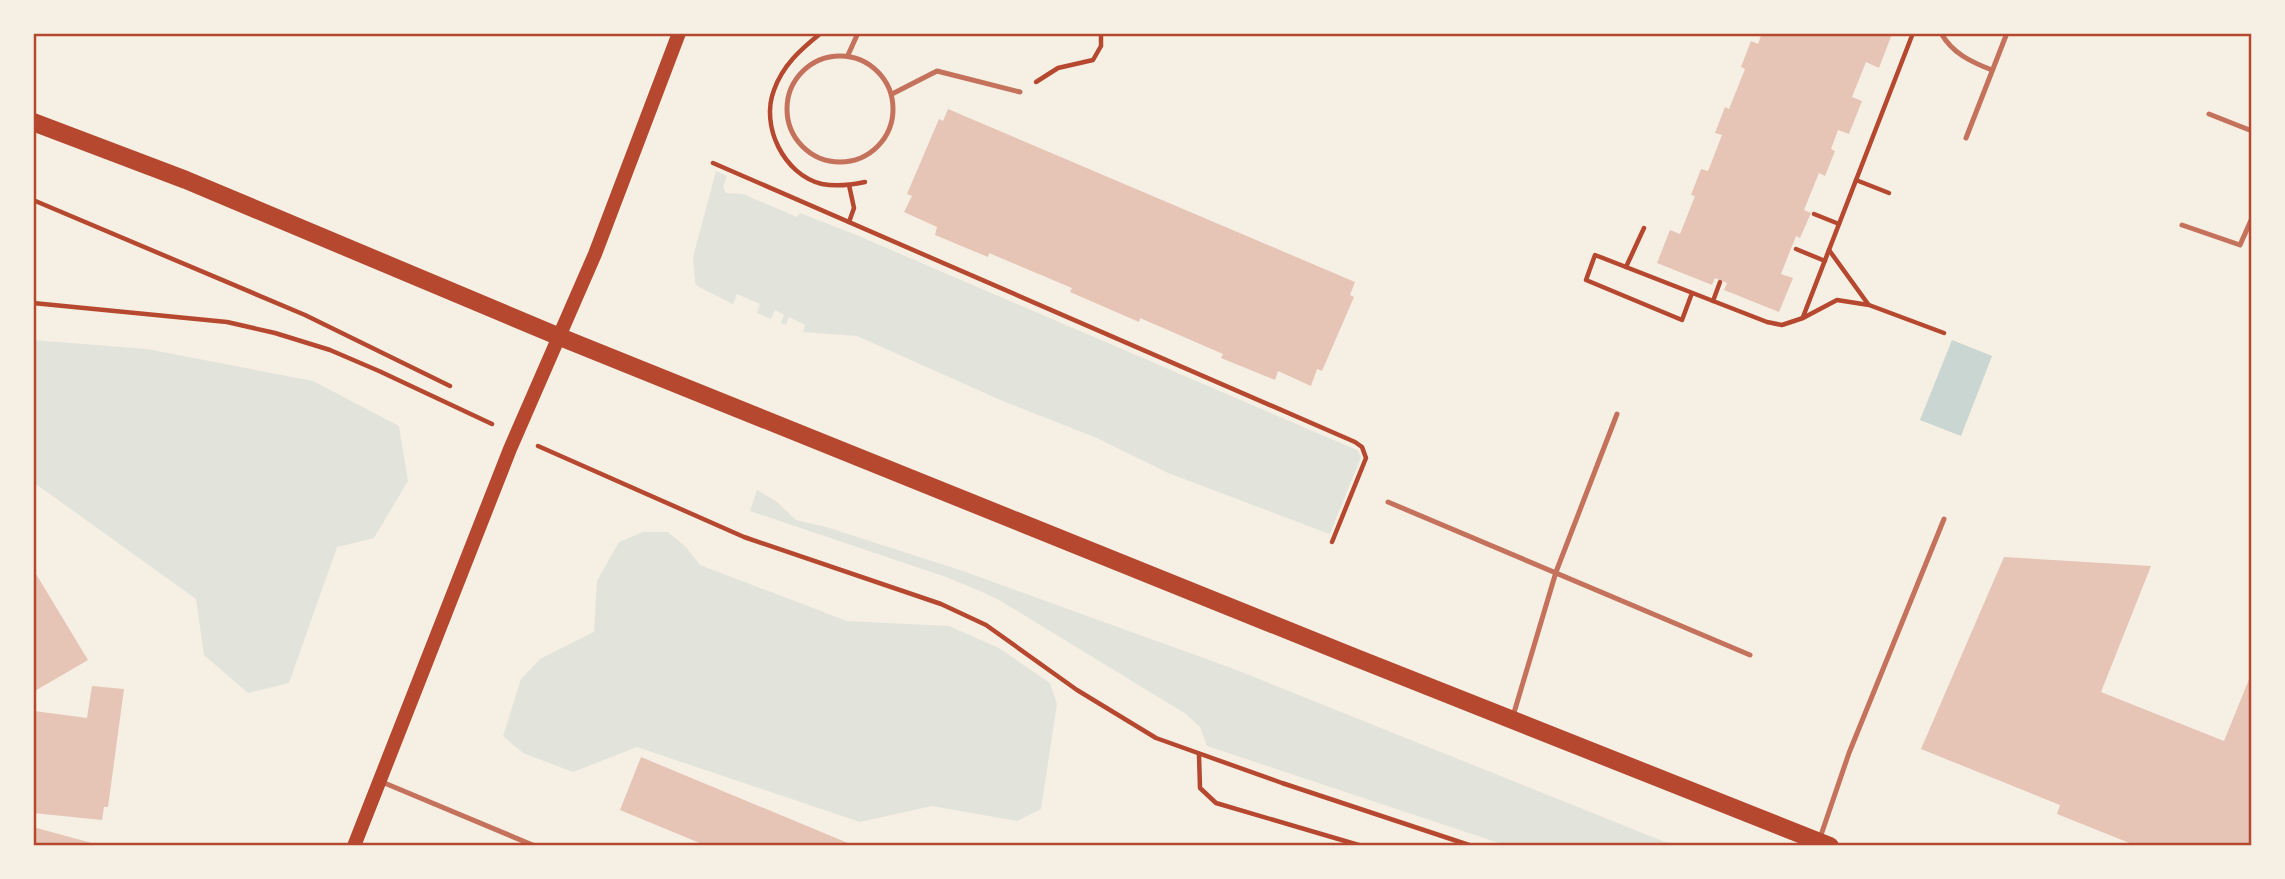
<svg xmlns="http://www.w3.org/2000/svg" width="2285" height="879" font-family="Commissioner,sans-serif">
  <rect width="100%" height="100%" fill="#f6efe4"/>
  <g fill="#e2e4dc">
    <path d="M 716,171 L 727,176 L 723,187 L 726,193 L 743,194 L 797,217 L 800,213 L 854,234 L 1357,450 L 1361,457 L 1331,531 L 1330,534 L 1327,533 L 1168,473 L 1097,438 L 1005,402 L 857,336 L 803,332 L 805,325 L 789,317 L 786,325 L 781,323 L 784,315 L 775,310 L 771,319 L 757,313 L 760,304 L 737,294 L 733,304 L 697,286 L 695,282 L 693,257 Z"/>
    <path d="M 33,340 L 147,349 L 313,381 L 399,426 L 408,481 L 374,538 L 337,547 L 289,683 L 248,693 L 204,655 L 196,599 L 33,482 Z"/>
    <path d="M 757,490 L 776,501 L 796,520 L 826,527 L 963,571 L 1234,669 L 1675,846 L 1508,846 L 1207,746 L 1200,727 L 1186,714 L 999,600 L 980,591 L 946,577 L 750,511 Z"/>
    <path d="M 643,532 L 668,532 L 686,547 L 700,565 L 847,621 L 949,626 L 999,648 L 1050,683 L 1057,704 L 1041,809 L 1017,821 L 932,806 L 860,822 L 637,747 L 573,772 L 523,753 L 503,736 L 521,679 L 540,659 L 594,632 L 597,581 L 619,542 Z"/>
  </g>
  <path fill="#c9d6d2" d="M 1952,340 L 1992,356 L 1961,436 L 1920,420 Z"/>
  <g fill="#e6c5b7">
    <path d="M 1762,33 L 1892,34 L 1879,68 L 1866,62 L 1852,97 L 1862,101 L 1849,134 L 1838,130 L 1831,149 L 1835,151 L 1825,176 L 1819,173 L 1804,210 L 1811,213 L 1800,238 L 1796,236 L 1781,274 L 1793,278 L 1779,312 L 1724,290 L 1727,283 L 1715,278 L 1712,285 L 1657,263 L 1670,230 L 1680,234 L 1695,196 L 1691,195 L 1701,169 L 1708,171 L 1722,135 L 1715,133 L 1725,107 L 1729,109 L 1745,69 L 1741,67 L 1751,41 L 1758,44 Z"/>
    <path d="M 948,109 L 1355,282 L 1350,295 L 1354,297 L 1322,371 L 1317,369 L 1311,386 L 1278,371 L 1275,380 L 1221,358 L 1223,354 L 1140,318 L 1139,322 L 1070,292 L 1072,288 L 989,253 L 988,257 L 935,235 L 937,227 L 904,212 L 912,196 L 907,194 L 939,119 L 943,121 Z"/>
    <path d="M 2004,557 L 2151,566 L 2101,692 L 2224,741 L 2252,672 L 2252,846 L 2137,846 L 2057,814 L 2060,805 L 1921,749 Z"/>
    <path d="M 33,569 L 88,660 L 33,692 Z"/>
    <path d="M 92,686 L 124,689 L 108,807 L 104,807 L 102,820 L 33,813 L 34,711 L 87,718 Z"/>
    <path d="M 641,757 L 855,846 L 707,846 L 620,810 Z"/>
    <path d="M 33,827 L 99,845 L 99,846 L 33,846 Z"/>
  </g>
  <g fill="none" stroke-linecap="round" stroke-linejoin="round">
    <g stroke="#b5482f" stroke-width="4.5">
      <path d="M 821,33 C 800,50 783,65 774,90 C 760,126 784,175 822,184 C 837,187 851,185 865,182"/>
      <path d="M 1036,82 L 1058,68 L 1093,60 L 1101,46 L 1101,33"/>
      <path d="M 713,163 L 1355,442 L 1362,447 L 1366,458 L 1332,542"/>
      <path d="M 1856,180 L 1889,193"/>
      <path d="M 33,200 L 305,315 L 450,386"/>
      <path d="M 1814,214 L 1839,224"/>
      <path d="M 849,222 L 854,208 L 849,185"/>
      <path d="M 1796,249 L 1825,261"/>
      <path d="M 1829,250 L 1868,304"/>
      <path d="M 1626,267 L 1644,228"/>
      <path d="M 1692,293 L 1682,320 L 1586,280 L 1595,255 L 1767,322 L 1782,325 L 1803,318 L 1837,300 L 1869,305 L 1944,333"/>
      <path d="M 1713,301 L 1720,282"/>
      <path d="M 33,303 L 227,322 L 275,333 L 330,350 L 379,371 L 492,424"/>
      <path d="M 1803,317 L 1913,33"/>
      <path d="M 538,446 L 744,537 L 941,604 L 986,625 L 1077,690 L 1156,738 L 1282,783 L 1472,846"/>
      <path d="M 1199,755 L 1200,788 L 1216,803 L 1362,846"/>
    </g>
    <g stroke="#c5725c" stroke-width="5">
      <path d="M 1941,33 C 1952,53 1971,62 1992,70"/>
      <path d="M 848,55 L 858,33"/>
      <circle cx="840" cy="109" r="53"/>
      <path d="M 892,94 L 937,71 L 1020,92"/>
      <path d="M 2209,114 L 2252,131"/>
      <path d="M 1966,138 L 2007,33"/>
      <path d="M 2182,225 L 2240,245 L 2252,218"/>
      <path d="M 1388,502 L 1750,655"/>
      <path d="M 1513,716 L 1556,572 L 1617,414"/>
      <path d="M 382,782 L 535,846"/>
      <path d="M 1820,838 L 1849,753 L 1944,519"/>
    </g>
    <path stroke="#b5482f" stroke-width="14" d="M 354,846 L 510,449 L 595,254 L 679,33"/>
    <path stroke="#b5482f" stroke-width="18" d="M 33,122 L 186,180 L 560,337 L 1354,657 L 1830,846"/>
  </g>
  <rect width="2285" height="879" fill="none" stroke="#f6efe4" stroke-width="70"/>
  <rect x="35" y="35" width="2215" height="809" fill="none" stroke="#b5482f" stroke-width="2.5"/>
</svg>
